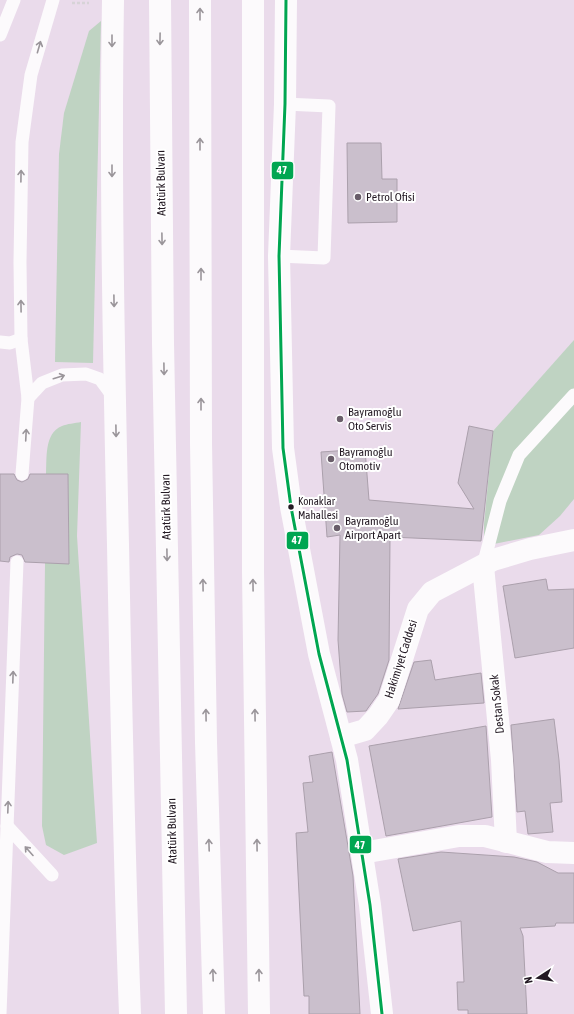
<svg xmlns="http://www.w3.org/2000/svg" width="574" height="1014" font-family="'Asap Condensed',sans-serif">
  <rect width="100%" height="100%" fill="#eadbeb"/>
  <g fill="#bfd3c2">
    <path d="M 101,21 L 93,363 L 55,362 L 59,154 L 64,113 L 89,31 Z"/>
    <path d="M 574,340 L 574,499 L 560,516 L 539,535 L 484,546 L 484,524 L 493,431 Z"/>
    <path d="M 81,422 L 77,536 L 97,843 L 64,855 L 46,845 L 42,826 L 45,563 L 69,563 L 68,475 L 46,474 C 47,459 44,433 62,426 C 67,424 75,423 81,422 Z"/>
  </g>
  <g fill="#cabfcc" stroke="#aba0ac">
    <path d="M 347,143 L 381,143 L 382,179 L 397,179 L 397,222 L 348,223 Z"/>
    <path d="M 469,426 L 493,431 L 481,541 L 390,537 L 389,660 L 378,694 L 368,708 L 366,711 L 347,712 L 342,694 L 338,640 L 340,535 L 327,537 L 321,452 L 365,449 L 369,500 L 474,509 L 458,483 Z"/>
    <path d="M 0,474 L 14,474 L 17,480 L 22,482 L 28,479 L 30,474 L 68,474 L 69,564 L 25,562 L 22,555 L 17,554 L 10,557 L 9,562 L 0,561 Z"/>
    <path d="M 546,579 L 548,590 L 574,589 L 574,648 L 515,658 L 503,586 Z"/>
    <path d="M 431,660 L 435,680 L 481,673 L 484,703 L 398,709 L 414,662 Z"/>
    <path d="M 554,719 L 559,760 L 562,802 L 550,803 L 553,832 L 528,834 L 525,811 L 517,812 L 511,725 Z"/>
    <path d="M 486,726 L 492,817 L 386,836 L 369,746 Z"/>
    <path d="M 332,752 L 353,876 L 360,1014 L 309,1014 L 309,996 L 304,996 L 296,833 L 308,832 L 303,783 L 313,782 L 309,756 Z"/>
    <path d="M 441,852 L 514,857 L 537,862 L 558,873 L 574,873 L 574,923 L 556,923 L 555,926 L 520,928 L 523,936 L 527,1014 L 468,1014 L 468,1010 L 458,1010 L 457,982 L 464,982 L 461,921 L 413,931 L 398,859 Z"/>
  </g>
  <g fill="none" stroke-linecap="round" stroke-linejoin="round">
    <path stroke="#d7d3d7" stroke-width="2.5" stroke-dasharray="3 2" stroke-linecap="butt" d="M 72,3 L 89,3"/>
    <g stroke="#fcfafc" stroke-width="13">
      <path d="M 0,35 L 14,0"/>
      <path d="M 279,256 L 324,258 L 329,106 L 285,104"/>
      <path d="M 0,342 L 10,343 L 21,339"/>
      <path d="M 28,398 L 42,383 L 62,375 L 86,374 L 100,379 L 114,398"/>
      <path d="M 22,474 L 28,398 L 21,339 L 20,262 L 22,142 L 31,75 L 53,0"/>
      <path d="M 483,566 L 500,501 L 519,455 L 574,395"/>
      <path d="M 7,826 L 52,875"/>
      <path d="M 0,1014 L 17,562"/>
    </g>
    <g stroke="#fcfafc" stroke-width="22">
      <path d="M 286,0 L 285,104 L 279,256 L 283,448 L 291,507 L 319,654 L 347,760 L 370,905 L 382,1014"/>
      <path d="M 483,566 L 502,760 L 506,842"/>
      <path d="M 341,737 L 365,730 L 378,716 L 389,700 L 418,609 L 432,592 L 493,560 L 530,549 L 574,540"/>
      <path d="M 362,853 L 459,836 L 485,836 L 547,852 L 574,853"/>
    </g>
    <g stroke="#fcfafc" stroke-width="22">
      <path d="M 113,0 C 110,182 114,364 118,545 C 121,702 124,858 130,1014"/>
      <path d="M 160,0 L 163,343 L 176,1014"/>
      <path d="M 200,0 L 201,443 L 206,742 L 214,1014"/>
      <path d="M 253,0 L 253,571 L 259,1014"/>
    </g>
    <g stroke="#fff" stroke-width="6">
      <path id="bus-1" d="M 286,0 L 285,104 L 279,256 L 283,448 L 291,507 L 319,654 L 347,760 L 370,905 L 382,1014"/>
    </g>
    <use href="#bus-1" stroke="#00a651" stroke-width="3"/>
  </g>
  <defs><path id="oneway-shaft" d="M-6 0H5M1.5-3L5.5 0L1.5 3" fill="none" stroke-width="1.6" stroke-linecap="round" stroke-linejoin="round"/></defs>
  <g stroke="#9a959a">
    <use href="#oneway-shaft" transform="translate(200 14) rotate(-90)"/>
    <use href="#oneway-shaft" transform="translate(160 39) rotate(91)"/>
    <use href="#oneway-shaft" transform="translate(112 41) rotate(90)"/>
    <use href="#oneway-shaft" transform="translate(39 47) rotate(-74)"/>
    <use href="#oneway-shaft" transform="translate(200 144) rotate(-90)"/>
    <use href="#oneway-shaft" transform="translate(112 171) rotate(90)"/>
    <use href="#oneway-shaft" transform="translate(21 176) rotate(-89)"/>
    <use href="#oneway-shaft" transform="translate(162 239) rotate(89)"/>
    <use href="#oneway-shaft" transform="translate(201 274) rotate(-90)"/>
    <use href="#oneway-shaft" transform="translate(114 301) rotate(89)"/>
    <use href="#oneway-shaft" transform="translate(21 306) rotate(-91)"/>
    <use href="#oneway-shaft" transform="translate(164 369) rotate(89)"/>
    <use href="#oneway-shaft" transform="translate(59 377) rotate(-17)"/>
    <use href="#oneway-shaft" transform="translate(201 404) rotate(-90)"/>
    <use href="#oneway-shaft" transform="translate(116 431) rotate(89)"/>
    <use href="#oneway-shaft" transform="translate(26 435) rotate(-87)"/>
    <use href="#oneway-shaft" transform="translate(167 555) rotate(89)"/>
    <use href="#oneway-shaft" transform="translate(203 585) rotate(-91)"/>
    <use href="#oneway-shaft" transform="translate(253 585) rotate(-91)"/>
    <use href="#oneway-shaft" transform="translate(13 677) rotate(-88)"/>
    <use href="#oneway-shaft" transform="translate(206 715) rotate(-91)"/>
    <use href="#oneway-shaft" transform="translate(255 715) rotate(-91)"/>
    <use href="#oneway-shaft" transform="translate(8 807) rotate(-88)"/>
    <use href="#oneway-shaft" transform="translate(209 845) rotate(-92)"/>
    <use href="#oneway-shaft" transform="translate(257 845) rotate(-91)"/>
    <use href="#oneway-shaft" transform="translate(29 851) rotate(-132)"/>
    <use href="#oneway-shaft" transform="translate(213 975) rotate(-92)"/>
    <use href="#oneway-shaft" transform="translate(259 975) rotate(-91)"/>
  </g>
  <g fill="#695d69" stroke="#fff" stroke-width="1.5">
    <circle cx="358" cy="197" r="4"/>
    <circle cx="340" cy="419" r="4"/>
    <circle cx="331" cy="459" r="4"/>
    <circle cx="337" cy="528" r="4"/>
  </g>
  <circle fill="#231923" stroke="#fff" stroke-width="1.5" cx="291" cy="507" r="3.5"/>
  <g text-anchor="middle" stroke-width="4" stroke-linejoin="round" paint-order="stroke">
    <g font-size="11" fill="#231923" stroke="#fff" text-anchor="start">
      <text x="298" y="505">Konaklar<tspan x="298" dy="14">Mahallesi</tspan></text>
    </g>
    <g font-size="12" fill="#231923" stroke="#fff">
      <text transform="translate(161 183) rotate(-91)" y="4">Atatürk Bulvarı</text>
      <text transform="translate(166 507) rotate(-91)" y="4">Atatürk Bulvarı</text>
      <text transform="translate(401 659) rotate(-72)" y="4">Hakimiyet Caddesi</text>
      <text transform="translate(497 704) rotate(-96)" y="4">Destan Sokak</text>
      <text transform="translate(172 831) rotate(-91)" y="4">Atatürk Bulvarı</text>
    </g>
    <g font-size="12" fill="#231923" stroke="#fff" text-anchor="start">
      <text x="366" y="201">Petrol Ofisi</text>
      <text x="348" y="416">Bayramoğlu<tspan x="348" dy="14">Oto Servis</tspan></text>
      <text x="339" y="456">Bayramoğlu<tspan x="339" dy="14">Otomotiv</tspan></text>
      <text x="345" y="525">Bayramoğlu<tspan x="345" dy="14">Airport Apart</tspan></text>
    </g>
  </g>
  <g stroke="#fff" stroke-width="1.5">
    <rect x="271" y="161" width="23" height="19" rx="4" fill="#00a651"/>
    <rect x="286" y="531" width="23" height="19" rx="4" fill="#00a651"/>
    <rect x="349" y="835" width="23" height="19" rx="4" fill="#00a651"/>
  </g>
  <g font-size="11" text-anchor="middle" font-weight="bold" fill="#fff">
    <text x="282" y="174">47</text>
    <text x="297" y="544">47</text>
    <text x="360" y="849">47</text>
  </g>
  <g transform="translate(538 978) rotate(258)" stroke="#ffffff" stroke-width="3" paint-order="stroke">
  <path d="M0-3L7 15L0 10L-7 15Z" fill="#231923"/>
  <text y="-6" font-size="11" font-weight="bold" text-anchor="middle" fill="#231923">N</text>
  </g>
</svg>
